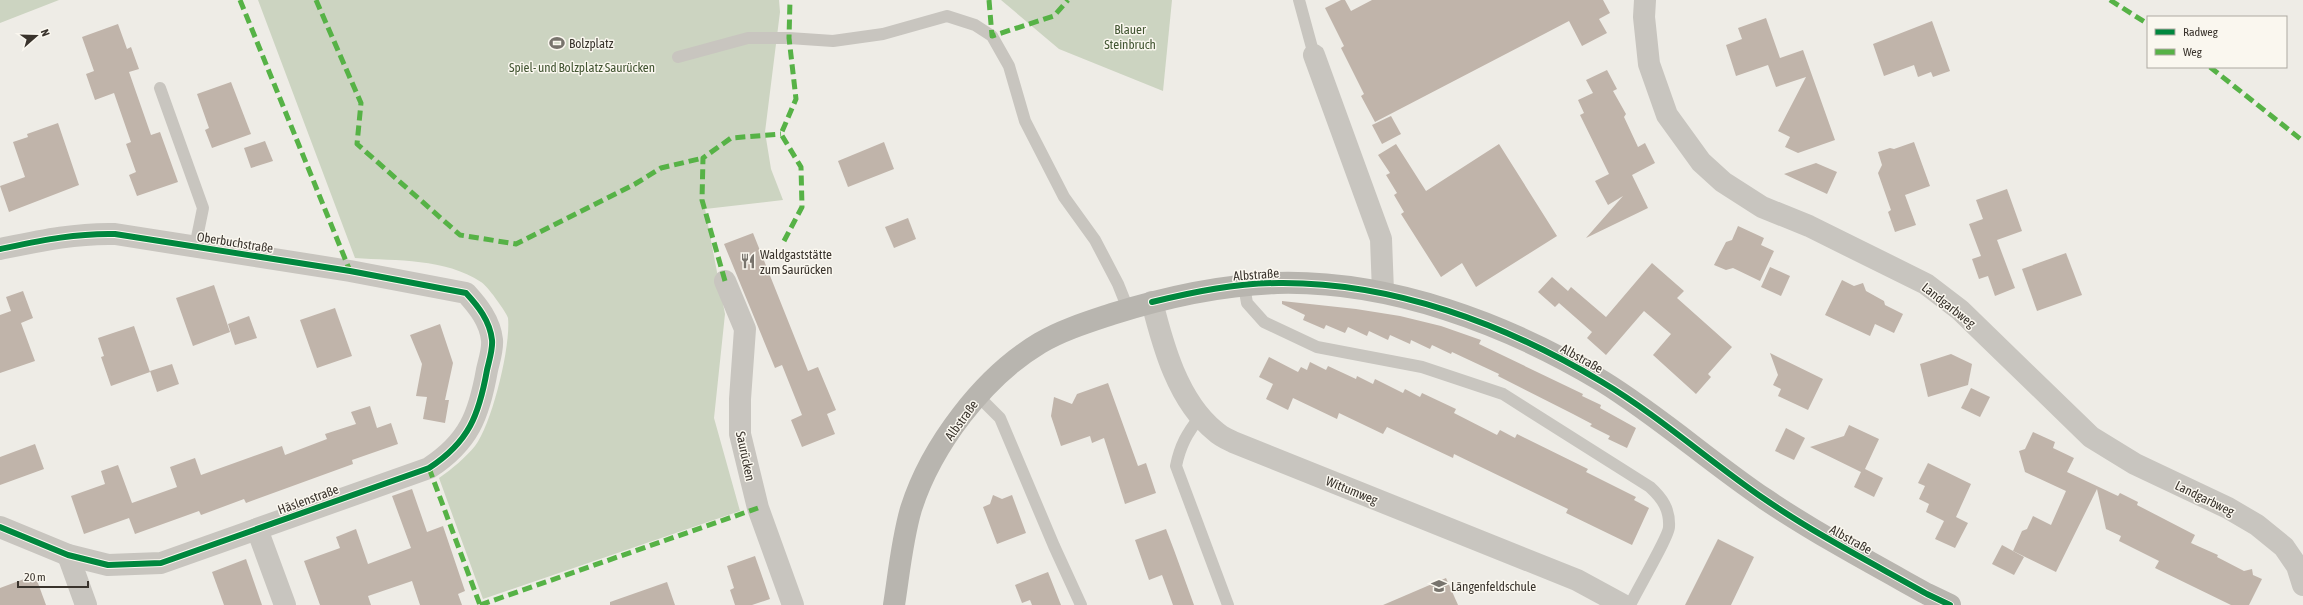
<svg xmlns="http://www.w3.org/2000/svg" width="2303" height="605" font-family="'Asap Condensed',sans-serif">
  <rect width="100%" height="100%" fill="#eeece6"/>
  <g fill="#ccd4c1">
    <path d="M 0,0 L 59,0 L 0,23 Z"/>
    <path d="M 258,0 L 779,0 L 780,12 L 765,132 L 771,169 L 783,200 L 705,209 L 725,314 L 714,418 L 740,511 L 483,599 L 439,478 C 452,469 465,458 475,446 C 492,424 511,346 508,318 C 507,313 486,284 481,282 C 445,258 397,261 355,258 Z"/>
    <path d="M 1001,0 L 1172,0 L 1163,91 L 1059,49 Z"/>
  </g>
  <g fill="#c0b4aa">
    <path d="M 1341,0 L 1345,0 L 1351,11 L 1372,0 L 1603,0 L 1610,13 L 1599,19 L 1607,33 L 1582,46 L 1569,21 L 1375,122 L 1361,96 L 1364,94 L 1341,48 L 1344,46 L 1325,8 Z"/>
    <path d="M 1766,18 L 1780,58 L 1803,50 L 1835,140 L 1798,153 L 1785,147 L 1790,137 L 1778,131 L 1806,77 L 1776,87 L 1768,65 L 1736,76 L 1726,45 L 1742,39 L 1738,28 Z"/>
    <path d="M 1932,21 L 1950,71 L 1933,77 L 1931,72 L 1918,77 L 1914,65 L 1884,76 L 1873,44 Z"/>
    <path d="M 118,24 L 127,49 L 131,47 L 139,69 L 129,72 L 151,135 L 160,132 L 178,182 L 137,196 L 129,175 L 136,172 L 126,144 L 131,142 L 114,93 L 95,100 L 86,74 L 94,71 L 82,37 Z"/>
    <path d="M 1607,70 L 1617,89 L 1613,91 L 1626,114 L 1624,117 L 1638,147 L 1645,143 L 1655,163 L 1632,175 L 1648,208 L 1586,238 L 1623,196 L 1608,205 L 1595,181 L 1609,174 L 1580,115 L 1584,113 L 1578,100 L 1593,93 L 1586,80 Z"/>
    <path d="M 231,82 L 251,134 L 212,148 L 205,130 L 209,128 L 197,94 Z"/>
    <path d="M 1391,116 L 1401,134 L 1382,144 L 1372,125 Z"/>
    <path d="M 58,123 L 79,185 L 9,212 L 0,186 L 25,177 L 13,142 L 28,137 L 27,134 Z"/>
    <path d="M 265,141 L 273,161 L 251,168 L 244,148 Z"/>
    <path d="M 884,142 L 894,169 L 848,187 L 838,161 Z"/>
    <path d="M 1914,142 L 1930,186 L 1905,195 L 1916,225 L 1895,232 L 1888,212 L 1891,210 L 1878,173 L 1882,165 L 1878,152 L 1890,148 L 1894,149 Z"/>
    <path d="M 1396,144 L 1426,191 L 1499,144 L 1557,236 L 1476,287 L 1462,263 L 1441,277 L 1401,214 L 1404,212 L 1394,195 L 1397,193 L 1386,175 L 1390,173 L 1378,155 Z"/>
    <path d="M 1816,163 L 1837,172 L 1827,194 L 1784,174 Z"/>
    <path d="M 2007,189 L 2022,231 L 1997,240 L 2015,288 L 1995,296 L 1988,276 L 1979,279 L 1972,259 L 1981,256 L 1969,224 L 1983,219 L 1976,200 Z"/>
    <path d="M 908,218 L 916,239 L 894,248 L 885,227 Z"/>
    <path d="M 1738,226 L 1764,238 L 1761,245 L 1774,251 L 1760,281 L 1733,268 L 1726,270 L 1714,265 L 1726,242 L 1732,240 Z"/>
    <path d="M 753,233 L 808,371 L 818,367 L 836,410 L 827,414 L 835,434 L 802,447 L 791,420 L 802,415 L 782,365 L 775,368 L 724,244 Z"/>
    <path d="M 2066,253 L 2082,295 L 2037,311 L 2022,269 Z"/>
    <path d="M 1652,263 L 1684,291 L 1677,298 L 1732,347 L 1708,374 L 1711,377 L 1696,394 L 1653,355 L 1671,334 L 1644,311 L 1606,355 L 1587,338 L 1592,332 L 1559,303 L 1555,307 L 1538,292 L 1552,277 L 1568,291 L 1571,287 L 1606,317 Z"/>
    <path d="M 1770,267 L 1790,276 L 1781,296 L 1761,287 Z"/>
    <path d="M 1842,280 L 1854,286 L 1863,283 L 1866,291 L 1884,301 L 1885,305 L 1903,314 L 1894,333 L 1875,324 L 1870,336 L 1825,315 Z"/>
    <path d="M 214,285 L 230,332 L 193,346 L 176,298 Z"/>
    <path d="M 23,291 L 33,318 L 21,323 L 35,361 L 0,373 L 0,315 L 11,311 L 6,297 Z"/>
    <path d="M 1282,301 L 1356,309 L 1400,316 L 1441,326 L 1481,340 L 1479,344 L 1583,394 L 1582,396 L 1601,405 L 1600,408 L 1636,428 L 1627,448 L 1608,439 L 1610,436 L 1590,426 L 1592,424 L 1573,414 L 1498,376 L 1499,374 L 1452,352 L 1451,354 L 1432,345 L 1430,349 L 1411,340 L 1410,344 L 1390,335 L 1388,340 L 1369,331 L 1367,336 L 1348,327 L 1345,333 L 1326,325 L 1324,329 L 1303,320 L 1305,315 L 1282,304 Z"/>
    <path d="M 335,308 L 352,356 L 317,368 L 300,320 Z"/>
    <path d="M 249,316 L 257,338 L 235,345 L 228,324 Z"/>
    <path d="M 440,324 L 453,363 L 445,400 L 449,400 L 445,423 L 423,419 L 427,397 L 416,396 L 422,364 L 410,335 Z"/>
    <path d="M 134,326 L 150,372 L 111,386 L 101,357 L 104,356 L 98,338 Z"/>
    <path d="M 1770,353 L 1823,379 L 1808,410 L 1778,396 L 1781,389 L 1773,385 L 1778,375 Z"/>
    <path d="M 1951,354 L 1972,364 L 1968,385 L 1928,397 L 1920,364 Z"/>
    <path d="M 1269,357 L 1298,372 L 1301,367 L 1307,370 L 1310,362 L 1326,370 L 1328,366 L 1356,379 L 1357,376 L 1373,384 L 1375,379 L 1403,393 L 1405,389 L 1420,397 L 1422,393 L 1456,409 L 1454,413 L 1497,435 L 1500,430 L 1515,438 L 1517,434 L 1588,469 L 1586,472 L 1636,497 L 1634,500 L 1649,508 L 1632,545 L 1566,513 L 1568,509 L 1454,454 L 1453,458 L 1387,427 L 1383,434 L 1339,413 L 1337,419 L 1293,398 L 1288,410 L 1266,399 L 1273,384 L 1259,377 Z"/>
    <path d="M 172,364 L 179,384 L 157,392 L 150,371 Z"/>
    <path d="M 1108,383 L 1138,466 L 1146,463 L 1156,493 L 1125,504 L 1104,438 L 1092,443 L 1090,436 L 1061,446 L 1051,416 L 1054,397 L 1072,404 L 1077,394 Z"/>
    <path d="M 1971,388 L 1990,397 L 1980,417 L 1961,408 Z"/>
    <path d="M 370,406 L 377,428 L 391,423 L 398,444 L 352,460 L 353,464 L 246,503 L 244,499 L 201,515 L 199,511 L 135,534 L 129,518 L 84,534 L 71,496 L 105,484 L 101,471 L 118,465 L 132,503 L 177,487 L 170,467 L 195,458 L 201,475 L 282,446 L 285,455 L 327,439 L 325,434 L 356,424 L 351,412 Z"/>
    <path d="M 1849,425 L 1879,439 L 1865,469 L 1883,478 L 1874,497 L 1854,487 L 1861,472 L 1810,447 L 1844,436 Z"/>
    <path d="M 1786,428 L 1805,438 L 1794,460 L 1775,451 Z"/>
    <path d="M 2033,432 L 2055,442 L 2053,448 L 2074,458 L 2067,472 L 2118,496 L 2120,493 L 2138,502 L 2137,505 L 2195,535 L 2191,543 L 2218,555 L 2217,557 L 2244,571 L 2252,569 L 2253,575 L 2262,579 L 2249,605 L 2231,605 L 2155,568 L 2159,561 L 2119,541 L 2121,536 L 2106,529 L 2097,489 L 2056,572 L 2013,551 L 2022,531 L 2027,529 L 2033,516 L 2051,525 L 2066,491 L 2025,472 L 2019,451 L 2025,449 Z"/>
    <path d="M 35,444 L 44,469 L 0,485 L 0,457 Z"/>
    <path d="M 1928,463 L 1971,484 L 1956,517 L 1968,523 L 1955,548 L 1935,539 L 1944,521 L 1926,512 L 1929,504 L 1919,499 L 1925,486 L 1918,483 Z"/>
    <path d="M 412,489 L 427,532 L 443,526 L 465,591 L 458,594 L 462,605 L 420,605 L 412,581 L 368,596 L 371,605 L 320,605 L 304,561 L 340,548 L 336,537 L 356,529 L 368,564 L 411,548 L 392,496 Z"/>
    <path d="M 993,495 L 1002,499 L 1012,495 L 1026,533 L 997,544 L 983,507 L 990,504 Z"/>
    <path d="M 1166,529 L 1174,550 L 1194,605 L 1173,605 L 1162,575 L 1149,580 L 1135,540 Z"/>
    <path d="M 1718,539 L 1754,557 L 1731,605 L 1685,605 Z"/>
    <path d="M 2002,545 L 2024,557 L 2014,575 L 1992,564 Z"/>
    <path d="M 755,556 L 770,599 L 752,605 L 735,605 L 730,590 L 734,588 L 727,566 Z"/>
    <path d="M 246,559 L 262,605 L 224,605 L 212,572 Z"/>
    <path d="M 1048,572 L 1061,605 L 1032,605 L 1030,600 L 1022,603 L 1015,585 Z"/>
    <path d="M 35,575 L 46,605 L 0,605 L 0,588 Z"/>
    <path d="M 1446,578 L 1458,605 L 1383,605 Z"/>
    <path d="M 667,582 L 675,605 L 610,605 L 610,602 Z"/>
  </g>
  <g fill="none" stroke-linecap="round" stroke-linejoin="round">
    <g stroke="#c8c5bf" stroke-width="12">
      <path d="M 1299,0 L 1314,55"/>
      <path d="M 678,57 L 748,38 L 789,38 L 833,41 L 883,34 L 947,16 L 975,25 L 992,36 L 1009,66 L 1025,121 L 1064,197 L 1095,240 L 1118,284 L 1128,309"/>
      <path d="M 160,88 L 203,208 L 195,247"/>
      <path d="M 1244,286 L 1247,303 L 1264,322 L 1317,347 L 1422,367 L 1503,394 L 1650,487 C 1662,498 1670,509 1669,527 C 1669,536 1636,592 1630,605"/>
      <path d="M 978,396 L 1000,418 L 1054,546 L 1081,605"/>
      <path d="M 1200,417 C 1187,433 1180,446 1176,466 L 1228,605"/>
    </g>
    <g stroke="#c8c5bf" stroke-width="22">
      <path d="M 1645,0 L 1644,17 L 1649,64 L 1667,115 L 1701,162 L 1723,182 L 1762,207 L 1809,226 L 1926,284 L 1960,310 L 2091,437 L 2135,464 L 2228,508 L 2257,525 L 2284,547 L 2297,566 L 2303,585"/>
      <path d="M 1314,55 L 1381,239 L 1383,292"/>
      <path d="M 0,249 C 39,241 75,233 115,234 L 350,271 L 466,293 C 478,306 490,321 492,340 C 493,349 489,361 487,370 C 479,415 469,442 429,468 L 161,563 L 108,565 L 68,555 L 0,527"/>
      <path d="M 725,281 L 745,329 L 740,399 L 740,434 L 758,508 L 793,605"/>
      <path d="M 1152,302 C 1163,346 1178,401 1215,431 C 1220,436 1227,439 1233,442 L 1577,580 L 1623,605"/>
      <path d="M 257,529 L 285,605"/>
      <path d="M 68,555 L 86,605"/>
    </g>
    <path stroke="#b8b5af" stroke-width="22" d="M 894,605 C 899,573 902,540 911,509 C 931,446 983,377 1040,343 C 1062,330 1088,322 1112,314 C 1166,297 1221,285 1277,283 C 1390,280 1507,324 1602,381 C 1659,416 1710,462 1765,499 C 1817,534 1873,564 1927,594 L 1950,605"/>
    <g stroke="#56b246" stroke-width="5" stroke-dasharray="10 5" stroke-linecap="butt">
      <path d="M 240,0 L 350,271"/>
      <path d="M 316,0 L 361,103 L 357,144 L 460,235 L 516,244 L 635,184 L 661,168 L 703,158"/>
      <path d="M 989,0 L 992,36 L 1054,16 L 1068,0"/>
      <path d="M 2110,0 L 2148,24"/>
      <path d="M 2210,67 L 2303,141"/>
      <path d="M 784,241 L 802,207 L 801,167 L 781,134 L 796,99 L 789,38 L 790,0"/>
      <path d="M 725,281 L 702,200 L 703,158 L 731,138 L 781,134"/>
      <path d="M 429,468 L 480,605"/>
      <path d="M 480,605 L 758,508"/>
    </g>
    <g stroke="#faf7ef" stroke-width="8">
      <g id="cycleway">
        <path d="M 0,249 C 39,241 75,233 115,234 L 350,271 L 466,293 C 478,306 490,321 492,340 C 493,349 489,361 487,370 C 479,415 469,442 429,468 L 161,563 L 108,565 L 68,555 L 0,527"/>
        <path d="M 1152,302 C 1193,292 1236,283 1279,283 C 1393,282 1505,324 1602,382 C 1659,416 1709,461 1763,498 C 1815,534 1872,563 1927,594 L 1950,605"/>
      </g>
    </g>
    <use href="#cycleway" stroke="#00873e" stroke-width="6"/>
  </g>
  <defs>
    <g id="stadium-bare" transform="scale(1.2)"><path d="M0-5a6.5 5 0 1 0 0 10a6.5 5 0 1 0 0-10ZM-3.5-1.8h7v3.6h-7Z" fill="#78746d" stroke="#faf7ef" stroke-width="2.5" paint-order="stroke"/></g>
    <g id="restaurant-bare" transform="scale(1.2)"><path d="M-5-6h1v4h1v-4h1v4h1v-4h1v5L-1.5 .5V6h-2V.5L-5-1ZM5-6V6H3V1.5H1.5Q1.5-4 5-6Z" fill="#78746d" stroke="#faf7ef" stroke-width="2.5" paint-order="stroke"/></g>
    <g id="school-bare" transform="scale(1.2)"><path d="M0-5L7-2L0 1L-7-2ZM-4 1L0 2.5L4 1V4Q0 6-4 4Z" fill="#78746d" stroke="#faf7ef" stroke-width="2.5" paint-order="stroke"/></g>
  </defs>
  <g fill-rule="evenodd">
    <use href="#stadium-bare" x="557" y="43"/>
    <use href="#restaurant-bare" x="748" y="261"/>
    <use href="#school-bare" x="1439" y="586"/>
  </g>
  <g text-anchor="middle" stroke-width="3" stroke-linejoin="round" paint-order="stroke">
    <g font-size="13" fill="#425532" stroke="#faf7ef">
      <text x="1130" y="34">Blauer<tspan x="1130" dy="15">Steinbruch</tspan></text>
      <text x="582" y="72">Spiel- und Bolzplatz Saurücken</text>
    </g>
    <g font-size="13" fill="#39332c" stroke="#faf7ef" text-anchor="start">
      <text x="569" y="48">Bolzplatz</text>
      <text x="760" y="259">Waldgaststätte<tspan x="760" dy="15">zum Saurücken</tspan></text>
      <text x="1451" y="591">Längenfeldschule</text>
    </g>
    <g font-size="13" fill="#39332c" stroke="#faf7ef">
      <text transform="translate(235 242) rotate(9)" y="5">Oberbuchstraße</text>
      <text transform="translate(1256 274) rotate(-4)" y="5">Albstraße</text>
      <text transform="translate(1949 305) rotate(38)" y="5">Landgarbweg</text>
      <text transform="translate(1582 358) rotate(29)" y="5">Albstraße</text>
      <text transform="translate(961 420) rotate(-54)" y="5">Albstraße</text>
      <text transform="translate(746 456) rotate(78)" y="5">Saurücken</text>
      <text transform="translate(1352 490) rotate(22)" y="5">Wittumweg</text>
      <text transform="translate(2205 498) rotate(26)" y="5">Landgarbweg</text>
      <text transform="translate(308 499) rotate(-20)" y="5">Häslenstraße</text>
      <text transform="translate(1851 539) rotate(29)" y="5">Albstraße</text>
    </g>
  </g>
  <rect x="2147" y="16" width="140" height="52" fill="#faf7ef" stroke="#ada9a1"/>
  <rect x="2155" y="29" width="20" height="6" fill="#00873e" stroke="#ada9a1"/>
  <text x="2183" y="36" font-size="12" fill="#39332c">Radweg</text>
  <rect x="2155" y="49" width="20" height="6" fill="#56b246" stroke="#ada9a1"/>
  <text x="2183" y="56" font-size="12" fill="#39332c">Weg</text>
  <g transform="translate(36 36) rotate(70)" stroke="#faf7ef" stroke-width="3" paint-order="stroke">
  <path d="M0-3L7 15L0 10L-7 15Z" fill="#39332c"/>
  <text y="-6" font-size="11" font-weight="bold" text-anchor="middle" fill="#39332c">N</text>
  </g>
  <path d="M18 581v6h70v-6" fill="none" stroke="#39332c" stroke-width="2"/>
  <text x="24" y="581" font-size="12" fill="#39332c" stroke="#faf7ef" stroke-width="3" paint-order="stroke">20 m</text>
</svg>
